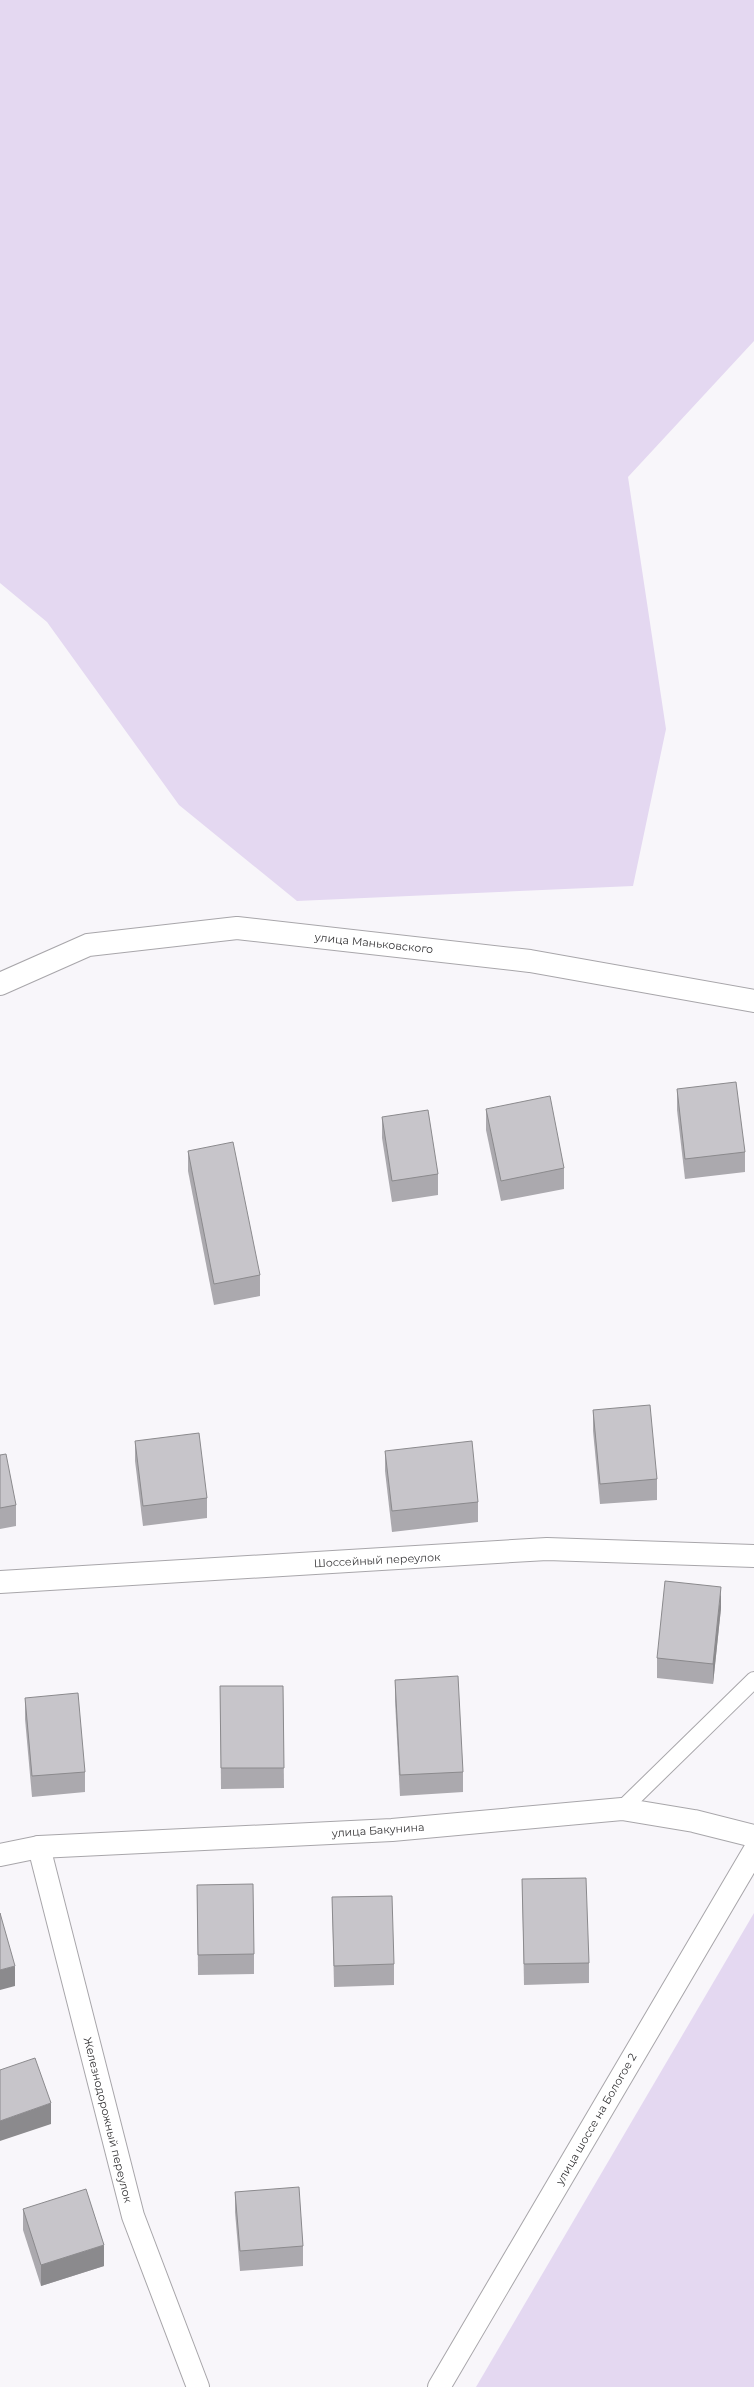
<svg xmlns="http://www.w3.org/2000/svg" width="754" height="2387" font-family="Montserrat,sans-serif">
  <rect width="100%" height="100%" fill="#f8f6fa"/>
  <g fill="#e4d8f1">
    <path d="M 0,0 L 754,0 L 754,341 L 628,477 L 666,729 L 633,886 L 297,901 L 179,805 L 47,622 L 0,583 Z"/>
    <path d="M 754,1913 L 754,2387 L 476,2387 Z"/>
  </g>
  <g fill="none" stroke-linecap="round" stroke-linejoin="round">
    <g stroke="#a8a6aa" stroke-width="18">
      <path id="service" d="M 622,1809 L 754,1680"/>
    </g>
    <g stroke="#a8a6aa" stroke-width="24">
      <g id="minor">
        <path d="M 0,984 L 88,945 L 237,928 L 530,961 L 754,1001"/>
        <path d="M 0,1582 L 547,1549 L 754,1556"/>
        <path d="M 39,1847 L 133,2216 L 198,2387"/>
        <path d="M 0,1855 L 39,1847 L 392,1830 L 622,1809 L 694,1821 L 754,1836"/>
      </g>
    </g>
    <g stroke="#a8a6aa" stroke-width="24">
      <path id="tertiary" d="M 439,2387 L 754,1851"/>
    </g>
    <use href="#service" stroke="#fff" stroke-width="16"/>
    <use href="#minor" stroke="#fff" stroke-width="22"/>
    <use href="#tertiary" stroke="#fff" stroke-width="22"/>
  </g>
  <g fill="#aba9ae">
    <path d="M 677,1089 L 745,1152 L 745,1172 L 685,1179 L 677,1110 Z"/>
    <path d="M 486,1109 L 564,1168 L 564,1189 L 501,1201 L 486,1130 Z"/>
    <path d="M 382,1117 L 438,1174 L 438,1195 L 392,1202 L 382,1138 Z"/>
    <path d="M 188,1151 L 260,1275 L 260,1296 L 214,1305 L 188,1171 Z"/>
    <path d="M 593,1410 L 657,1479 L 657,1500 L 600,1504 L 593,1431 Z"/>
    <path d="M 135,1441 L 207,1498 L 207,1518 L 143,1526 L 135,1461 Z"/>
    <path d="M 385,1451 L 478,1502 L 478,1522 L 392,1532 L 385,1471 Z"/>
    <path d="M 0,1455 L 16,1505 L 16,1526 L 0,1529 Z"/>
    <path d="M 721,1608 L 713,1684 L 657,1678 L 657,1658 Z"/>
    <path d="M 395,1680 L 463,1772 L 463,1792 L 400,1796 L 395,1701 Z"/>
    <path d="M 220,1686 L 283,1686 L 284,1788 L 221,1789 Z"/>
    <path d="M 25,1698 L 85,1772 L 85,1792 L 32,1797 L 25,1719 Z"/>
    <path d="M 522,1879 L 589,1963 L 589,1983 L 524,1985 Z"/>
    <path d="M 197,1885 L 254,1954 L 254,1974 L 198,1975 Z"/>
    <path d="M 332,1897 L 394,1964 L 394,1985 L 334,1987 Z"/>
    <path d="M 235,2192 L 303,2246 L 303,2266 L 240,2271 L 235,2212 Z"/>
    <path d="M 23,2209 L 104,2266 L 41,2286 L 23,2230 Z"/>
  </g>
  <g fill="#8b8a8d">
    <path d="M 721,1587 L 721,1608 L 713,1684 L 713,1664 Z"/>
    <path d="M 15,1966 L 15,1986 L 0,1990 L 0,1970 Z"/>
    <path d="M 51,2103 L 51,2124 L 0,2141 L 0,2121 Z"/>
    <path d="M 104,2245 L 104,2266 L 41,2286 L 41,2265 Z"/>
  </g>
  <g fill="#c7c5ca" stroke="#8b8a8d">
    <path d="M 736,1082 L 745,1152 L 685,1159 L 677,1089 Z"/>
    <path d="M 550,1096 L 564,1168 L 501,1181 L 486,1109 Z"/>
    <path d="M 428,1110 L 438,1174 L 392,1181 L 382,1117 Z"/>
    <path d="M 233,1142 L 260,1275 L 214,1284 L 188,1151 Z"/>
    <path d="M 650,1405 L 657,1479 L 600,1484 L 593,1410 Z"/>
    <path d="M 199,1433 L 207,1498 L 143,1506 L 135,1441 Z"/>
    <path d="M 472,1441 L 478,1502 L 392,1511 L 385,1451 Z"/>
    <path d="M 6,1454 L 16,1505 L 0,1508 L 0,1455 Z"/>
    <path d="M 665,1581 L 721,1587 L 713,1664 L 657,1658 Z"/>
    <path d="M 458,1676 L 463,1772 L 400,1775 L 395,1680 Z"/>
    <path d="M 220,1686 L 283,1686 L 284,1768 L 221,1768 Z"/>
    <path d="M 78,1693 L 85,1772 L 32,1776 L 25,1698 Z"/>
    <path d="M 586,1878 L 589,1963 L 524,1964 L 522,1879 Z"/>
    <path d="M 253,1884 L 254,1954 L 198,1955 L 197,1885 Z"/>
    <path d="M 392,1896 L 394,1964 L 334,1966 L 332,1897 Z"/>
    <path d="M 0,1913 L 15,1966 L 0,1970 Z"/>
    <path d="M 35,2058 L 51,2103 L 0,2121 L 0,2070 Z"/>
    <path d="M 299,2187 L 303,2246 L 240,2251 L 235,2192 Z"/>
    <path d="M 86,2189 L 104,2245 L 41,2265 L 23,2209 Z"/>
  </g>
  <g text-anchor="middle" stroke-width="3.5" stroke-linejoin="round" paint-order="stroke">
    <g font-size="11" fill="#353436" stroke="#fff">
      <text transform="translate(374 943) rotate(6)" y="4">улица Маньковского</text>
      <text transform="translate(377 1560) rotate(-3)" y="4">Шоссейный переулок</text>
      <text transform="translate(378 1830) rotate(-4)" y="4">улица Бакунина</text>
      <text transform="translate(596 2119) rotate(-60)" y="4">улица шоссе на Бологое 2</text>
      <text transform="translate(108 2120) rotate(76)" y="4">Железнодорожный переулок</text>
    </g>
  </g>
</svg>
